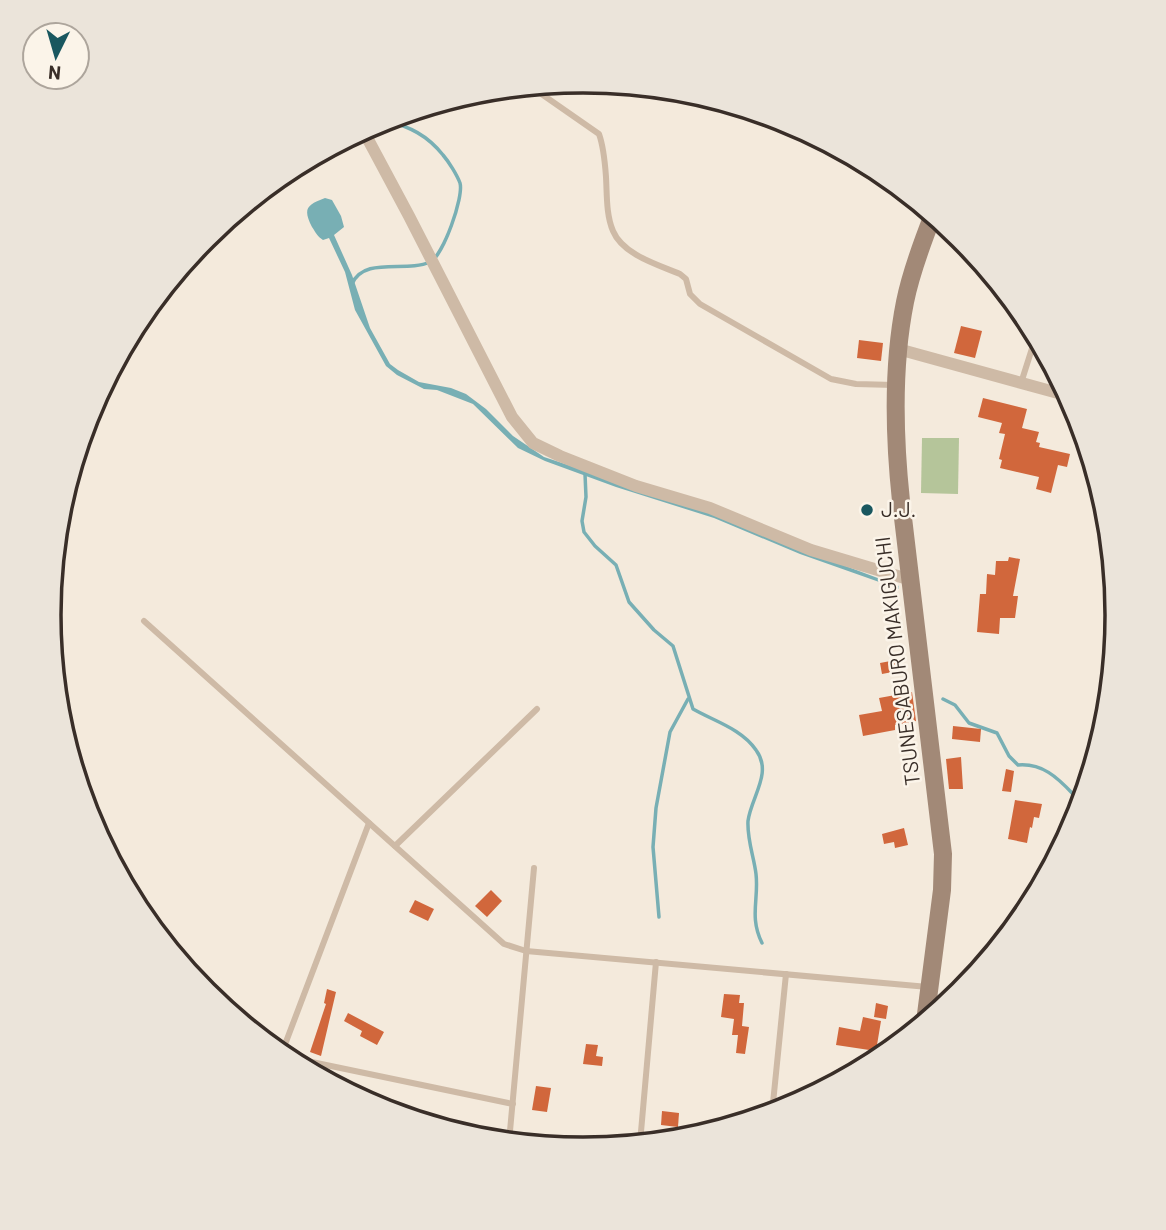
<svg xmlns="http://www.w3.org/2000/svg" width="1166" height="1230" font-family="Barlow,sans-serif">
  <rect width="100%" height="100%" fill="#f4eadc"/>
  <path fill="#b5c59a" d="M 922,438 L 959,438 L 958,494 L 921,493 Z"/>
  <path fill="#78afb4" d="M 325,198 L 332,200 L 341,216 L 344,227 L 334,235 L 352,275 L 370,328 L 390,364 L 398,370 L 419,382 L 451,388 L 466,394 L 486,409 L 513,436 L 544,457 L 717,514 L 803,550 L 899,586 L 899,589 L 800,554 L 714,518 L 616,487 L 545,461 L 518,448 L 473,404 L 437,390 L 424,389 L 397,375 L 386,366 L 355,310 L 345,272 L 329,238 L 323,240 C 317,236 316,233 312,227 C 303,209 306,205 325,198 Z"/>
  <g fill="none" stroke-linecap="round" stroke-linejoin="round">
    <g stroke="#78afb4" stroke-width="3.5">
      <path d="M 352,284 C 364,256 406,273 430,262 C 443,256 464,197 460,183 C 457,175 449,162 443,155 C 427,135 410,127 385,120"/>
      <path d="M 585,474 L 586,497 L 582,521 L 584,532 L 595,546 L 616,565 L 629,602 L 654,630 L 673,646 L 693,709 C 714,721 742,729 756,750 C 773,773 751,797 748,821 C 747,840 754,857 756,874 C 759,899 749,917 762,943"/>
      <path d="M 943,699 L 955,705 L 969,723 L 997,733 L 1009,756 L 1018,765 C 1042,763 1057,777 1073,794"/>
      <path d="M 659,917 L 653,847 L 656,808 L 670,732 L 688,699"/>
    </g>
  </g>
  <g fill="#d1673c">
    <path d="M 961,326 L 982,331 L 975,358 L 954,353 Z"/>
    <path d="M 859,340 L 883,343 L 881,361 L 857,358 Z"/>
    <path d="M 983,398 L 1027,409 L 1022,428 L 1039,432 L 1036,442 L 1040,443 L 1039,447 L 1070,454 L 1067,467 L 1058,465 L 1051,493 L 1036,489 L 1039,477 L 1000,468 L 1002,460 L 999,459 L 1005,434 L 999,433 L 1002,423 L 978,417 Z"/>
    <path d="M 1009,557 L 1020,559 L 1013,596 L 1018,596 L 1015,618 L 1000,618 L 999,634 L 977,632 L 980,594 L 986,594 L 987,574 L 995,575 L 996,561 L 1008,561 Z"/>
    <path d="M 901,659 L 903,670 L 882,674 L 880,663 Z"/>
    <path d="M 912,692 L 916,721 L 895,725 L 895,730 L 863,736 L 859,715 L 882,711 L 879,698 Z"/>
    <path d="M 953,726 L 981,729 L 980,742 L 952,739 Z"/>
    <path d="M 961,757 L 963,789 L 949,789 L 946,759 Z"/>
    <path d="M 1006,769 L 1014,771 L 1011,792 L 1002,791 Z"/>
    <path d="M 1015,800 L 1042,804 L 1039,818 L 1034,817 L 1032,828 L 1030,827 L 1027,843 L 1008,839 Z"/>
    <path d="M 904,828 L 908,845 L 895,848 L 894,842 L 884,844 L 882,834 Z"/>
    <path d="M 491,890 L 502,901 L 487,917 L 475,906 Z"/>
    <path d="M 415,900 L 434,909 L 428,921 L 409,912 Z"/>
    <path d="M 327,989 L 336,992 L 321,1056 L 310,1052 L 326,1004 L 324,1003 Z"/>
    <path d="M 724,994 L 740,995 L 739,1003 L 744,1003 L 742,1026 L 749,1027 L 745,1054 L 736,1053 L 738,1035 L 732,1035 L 734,1019 L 721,1017 Z"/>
    <path d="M 876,1003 L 888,1006 L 886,1019 L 874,1017 Z"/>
    <path d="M 348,1013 L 384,1032 L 377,1045 L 360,1036 L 362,1031 L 344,1021 Z"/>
    <path d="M 863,1017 L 881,1021 L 876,1051 L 836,1045 L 839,1027 L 860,1031 Z"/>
    <path d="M 586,1044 L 598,1045 L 596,1056 L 603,1057 L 602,1066 L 583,1064 Z"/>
    <path d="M 536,1086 L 551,1088 L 547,1112 L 532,1110 Z"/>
    <path d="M 662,1111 L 679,1113 L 678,1127 L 661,1125 Z"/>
  </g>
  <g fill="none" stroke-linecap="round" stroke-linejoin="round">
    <g stroke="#cebaa6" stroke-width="6">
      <path d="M 530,86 L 599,134 C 604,148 605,163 606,177 C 607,194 606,215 613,231 C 623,255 659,265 680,274 L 686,279 L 690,294 L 700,304 L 831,379 L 856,384 L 894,385"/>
      <path d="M 172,278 L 174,279"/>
      <path d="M 1021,383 L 1036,336"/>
      <path d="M 144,621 L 504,944 L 526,951 L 928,987"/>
      <path d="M 395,846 L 537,709"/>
      <path d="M 281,1055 L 369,823"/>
      <path d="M 283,1056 L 513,1104"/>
      <path d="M 772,1113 L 786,974"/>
      <path d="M 509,1142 L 534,868"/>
      <path d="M 640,1143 L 656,962"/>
    </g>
    <g stroke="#cebaa6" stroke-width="12">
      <path d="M 363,130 L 409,216 L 512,417 L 533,443 L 560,456 L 636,486 L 710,508 L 811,550 L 911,580"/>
      <path d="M 898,349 L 1069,396"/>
    </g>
    <path stroke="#a28977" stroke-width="18" d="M 925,1022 L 942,890 L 943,854 L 901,501 C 894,435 892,367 905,302 C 911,272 922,243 933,215"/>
  </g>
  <circle fill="#19575f" stroke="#fbf4e9" stroke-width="2.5" cx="867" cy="510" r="7"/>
  <g text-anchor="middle" stroke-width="5" stroke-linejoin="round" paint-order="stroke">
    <g font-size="21" fill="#392e28" stroke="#fbf4e9" text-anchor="start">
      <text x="881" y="517">J.J.</text>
    </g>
    <g font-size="21" fill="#392e28" stroke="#fbf4e9">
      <text transform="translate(898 661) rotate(-97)" y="7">TSUNESABURO MAKIGUCHI</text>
    </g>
  </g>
  <path d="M0 0H1166V1230H0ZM61 615a522 522 0 1 1 1044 0a522 522 0 1 1-1044 0Z" fill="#ebe4da" fill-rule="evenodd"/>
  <path fill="none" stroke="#392e28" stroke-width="3.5" d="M61 615a522 522 0 1 1 1044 0a522 522 0 1 1-1044 0Z"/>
  <g transform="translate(56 56) rotate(185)"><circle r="33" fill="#fbf4e9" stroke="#ada59c" stroke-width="2"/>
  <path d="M0-5L12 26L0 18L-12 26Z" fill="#19575f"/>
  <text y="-10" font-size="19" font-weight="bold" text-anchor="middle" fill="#392e28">N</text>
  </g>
</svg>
